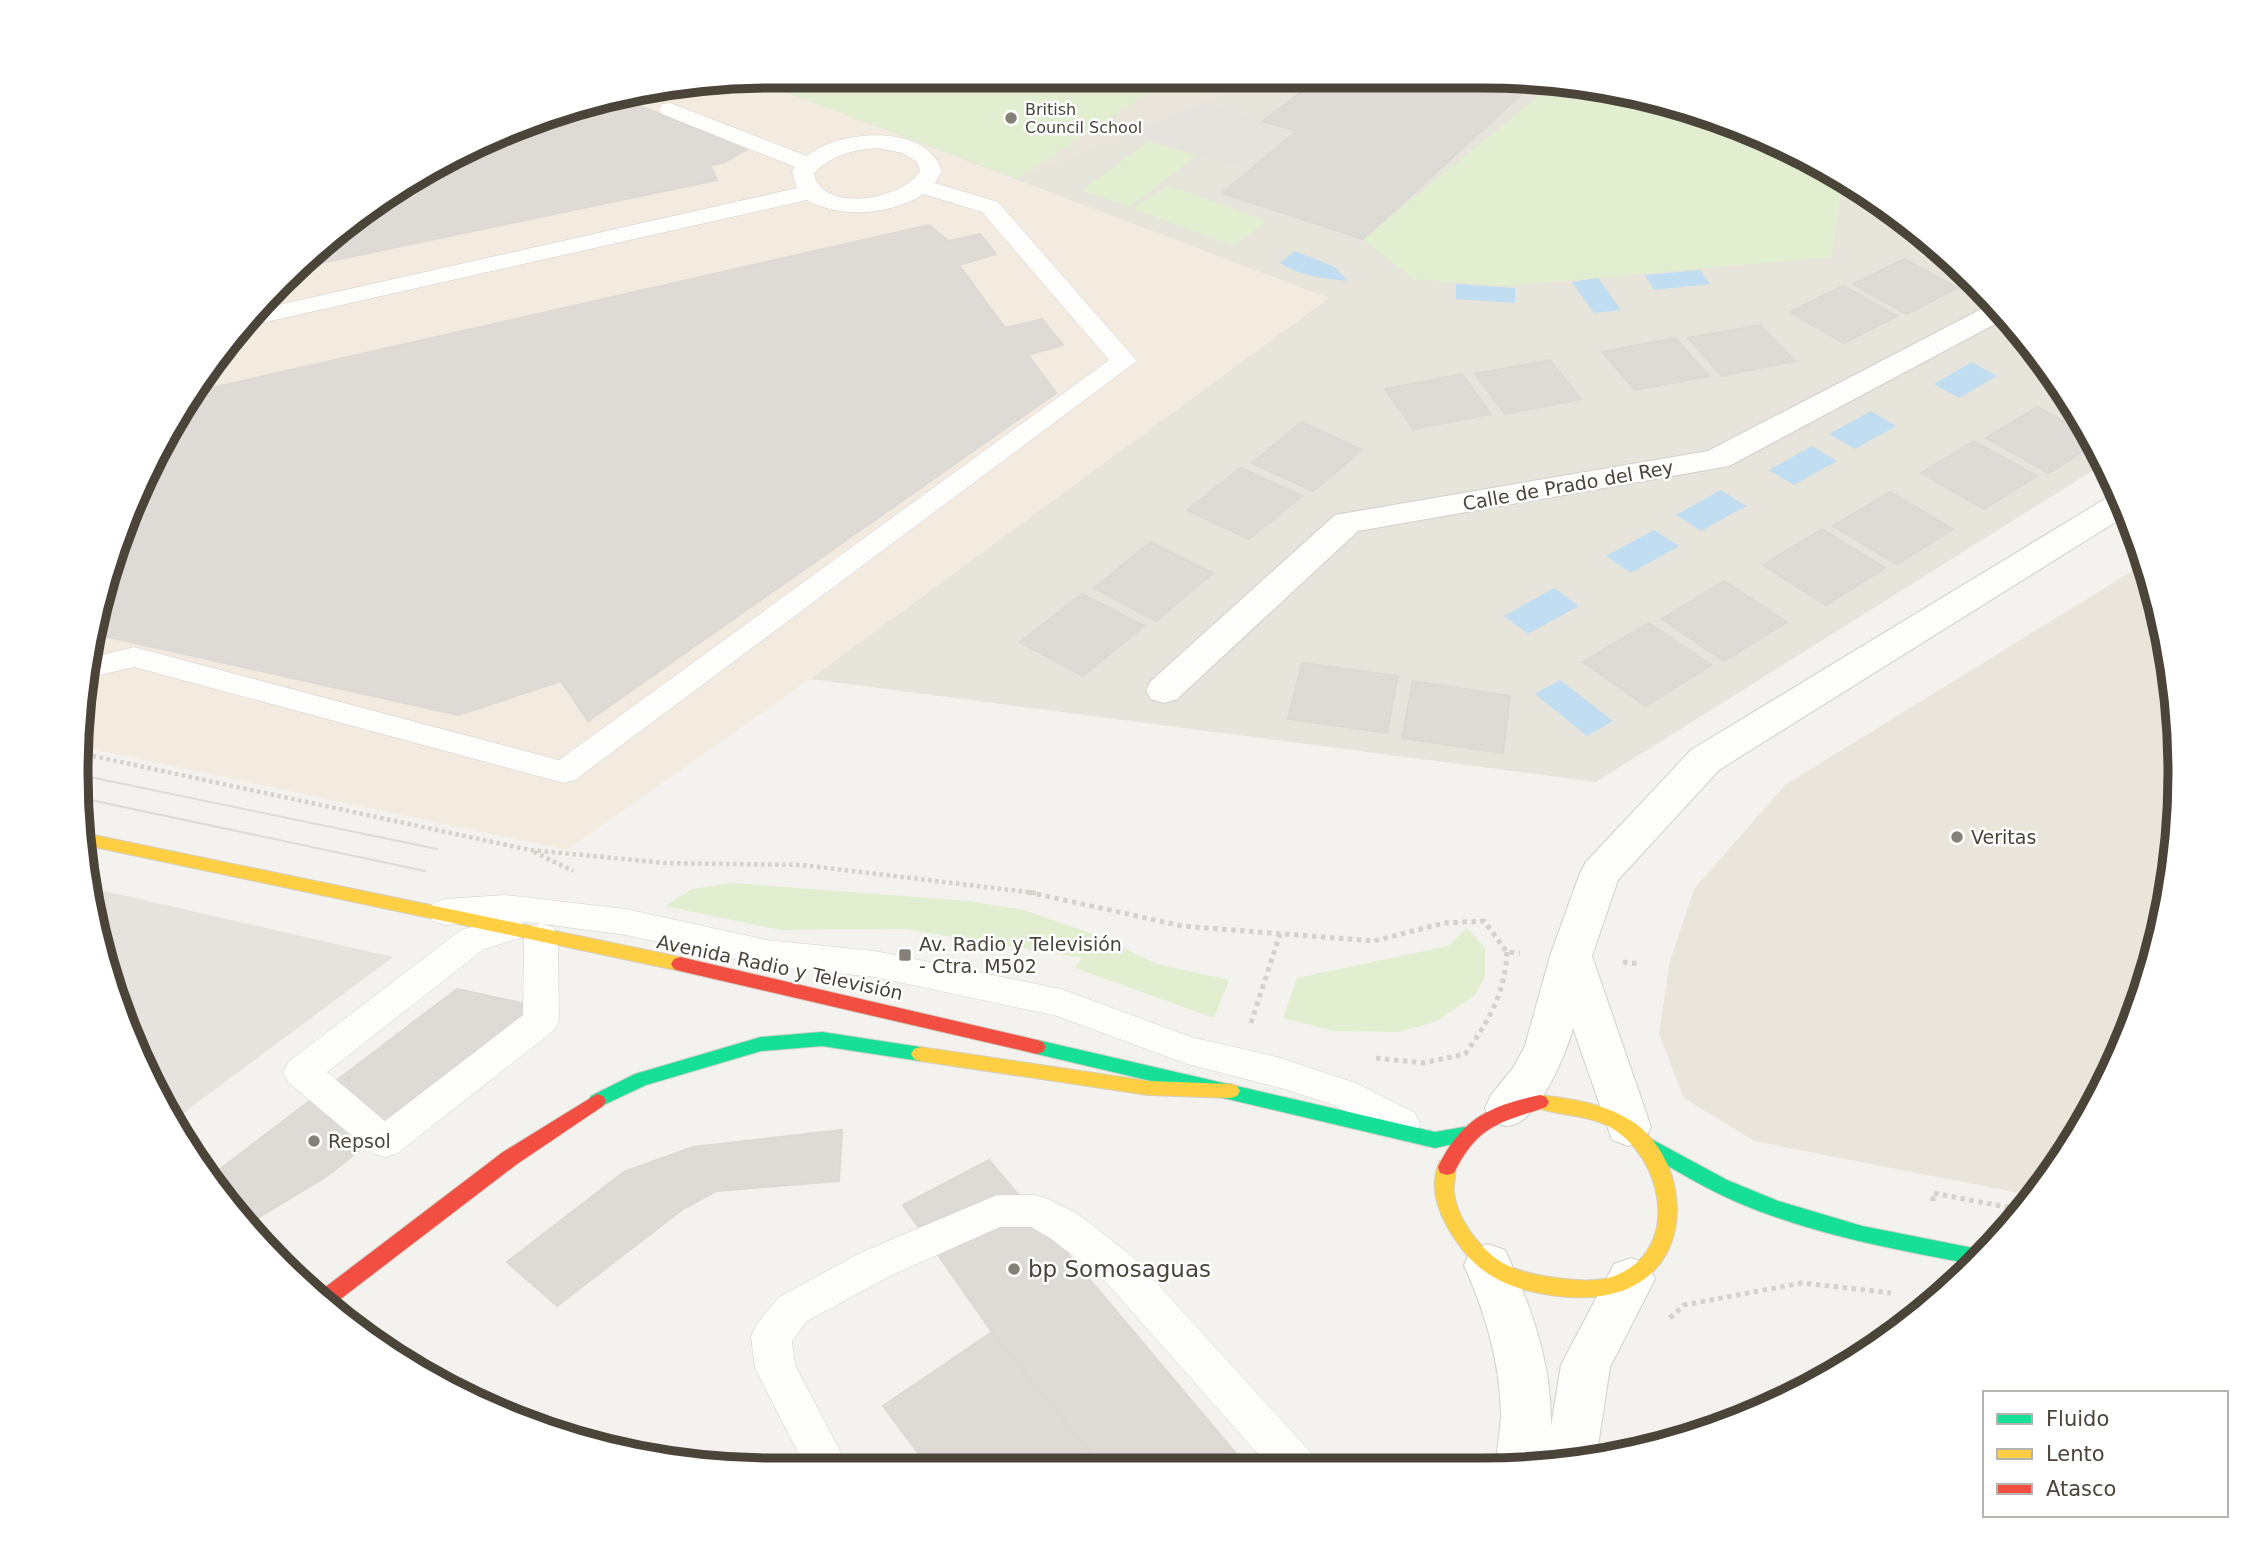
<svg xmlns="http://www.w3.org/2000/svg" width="2256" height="1545" font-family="'DejaVu Sans',sans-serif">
  <rect width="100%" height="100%" fill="#f4f2ee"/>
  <path fill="#e7e4dc" d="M 1483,75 L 1619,89 L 1792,147 L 1871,193 L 1976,279 L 2063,385 L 2105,463 L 1596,782 L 810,679 L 1328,298 L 756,81 Z"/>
  <path fill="#f3ebdf" d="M 681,81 L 756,81 L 1329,298 L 810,679 L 567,850 L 78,746 L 77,726 L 89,636 L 128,506 L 220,348 L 280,279 L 385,193 L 549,112 Z"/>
  <g fill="#eae5da">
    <path d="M 1267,77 L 1018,179 L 756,81 Z"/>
    <path d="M 2145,563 L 2167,636 L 2181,772 L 2167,908 L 2128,1039 L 2063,1160 L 2034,1196 L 1754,1141 L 1684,1098 L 1659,1034 L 1670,961 L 1694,889 L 1785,785 Z"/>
  </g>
  <g fill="#e1eecf">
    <path d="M 1166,78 L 1169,79 L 1018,179 L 756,81 Z"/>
    <path d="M 1556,82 L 1619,89 L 1792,147 L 1870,192 L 1841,194 L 1831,257 L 1508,286 L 1413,279 L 1363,239 Z"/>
    <path d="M 1149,141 L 1196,156 L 1130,207 L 1082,190 Z"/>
    <path d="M 1167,185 L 1267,221 L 1234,246 L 1133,209 Z"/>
    <path d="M 733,883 L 968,901 L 1024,910 L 1093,934 L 1157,964 L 1229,980 L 1214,1018 L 1075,968 L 1082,958 L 904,929 L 780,930 L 665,906 L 692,889 Z"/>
    <path d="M 1467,928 L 1485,948 L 1485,977 L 1474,996 L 1435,1022 L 1398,1032 L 1334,1031 L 1283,1018 L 1297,978 L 1448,946 Z"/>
  </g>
  <g fill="#e6e3df">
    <path d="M 1206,102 L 1263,121 L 1297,131 L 1250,170 L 1130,133 Z"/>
    <path d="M 87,887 L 393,957 L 170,1123 L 112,997 L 89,909 Z"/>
  </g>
  <g fill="#c0ddf1">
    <path d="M 1295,251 L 1335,267 L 1348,281 C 1323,278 1302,277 1280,263 Z"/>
    <path d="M 1700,270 L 1710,284 L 1654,290 L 1645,275 Z"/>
    <path d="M 1598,278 L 1621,310 L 1594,313 L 1572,282 Z"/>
    <path d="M 1456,284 L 1515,288 L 1515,303 L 1456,299 Z"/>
    <path d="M 1972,362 L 1997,376 L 1959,398 L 1934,384 Z"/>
    <path d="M 1871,411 L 1896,426 L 1855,449 L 1829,434 Z"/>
    <path d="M 1812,446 L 1837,461 L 1794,485 L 1769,470 Z"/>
    <path d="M 1721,490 L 1746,506 L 1701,531 L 1676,515 Z"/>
    <path d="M 1654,530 L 1679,546 L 1631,573 L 1606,556 Z"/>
    <path d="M 1554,588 L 1579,606 L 1528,634 L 1504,616 Z"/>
    <path d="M 1560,680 L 1613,721 L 1587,736 L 1535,694 Z"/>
  </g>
  <g fill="#dedbd6" stroke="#dcd9d4" stroke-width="2">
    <path d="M 1484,75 L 1537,80 L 1363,239 L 1222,193 L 1297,131 L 1263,121 L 1322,76 Z"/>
    <path d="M 616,96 L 746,150 L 723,163 L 710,165 L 717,180 L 292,269 L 385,193 L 549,112 Z"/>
    <path d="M 929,225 L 948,241 L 980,234 L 996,254 L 959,265 L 1005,328 L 1042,319 L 1063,345 L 1028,355 L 1056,393 L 588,721 L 561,681 L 458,715 L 90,633 L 128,506 L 194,392 Z"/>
    <path d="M 1904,259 L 1957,288 L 1907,314 L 1853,284 Z"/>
    <path d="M 1843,286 L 1897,316 L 1844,343 L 1790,312 Z"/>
    <path d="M 1760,325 L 1795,361 L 1722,376 L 1688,338 Z"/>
    <path d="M 1675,338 L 1709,376 L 1635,390 L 1602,352 Z"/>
    <path d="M 1550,360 L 1581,399 L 1505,414 L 1475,374 Z"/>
    <path d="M 1462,374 L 1491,414 L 1413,429 L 1385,389 Z"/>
    <path d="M 2037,407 L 2090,435 L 2094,444 L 2049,473 L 1986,438 Z"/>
    <path d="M 1302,422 L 1362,450 L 1313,491 L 1252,463 Z"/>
    <path d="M 1974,441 L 2037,476 L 1984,509 L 1921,473 Z"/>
    <path d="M 1241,468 L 1302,496 L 1249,539 L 1187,510 Z"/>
    <path d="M 1890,492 L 1953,529 L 1897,564 L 1833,526 Z"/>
    <path d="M 1822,529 L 1885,568 L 1826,605 L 1763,565 Z"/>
    <path d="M 1151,542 L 1213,573 L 1156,621 L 1094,588 Z"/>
    <path d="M 1724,581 L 1787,622 L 1724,661 L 1662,619 Z"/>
    <path d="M 1082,594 L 1144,626 L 1083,676 L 1020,642 Z"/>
    <path d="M 1649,623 L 1711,665 L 1646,706 L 1583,662 Z"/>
    <path d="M 1302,663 L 1398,676 L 1387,733 L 1288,719 Z"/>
    <path d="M 1413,681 L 1510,696 L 1503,753 L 1402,738 Z"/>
    <path d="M 457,989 L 540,1007 L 327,1176 L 248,1224 L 211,1176 Z"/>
    <path d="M 842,1130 L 839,1181 L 716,1191 L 683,1209 L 557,1306 L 507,1262 L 624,1172 L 693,1147 Z"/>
    <path d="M 989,1160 L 1250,1470 L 1104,1470 L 992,1332 L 903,1205 Z"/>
    <path d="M 992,1332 L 1104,1470 L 931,1470 L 883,1406 Z"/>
  </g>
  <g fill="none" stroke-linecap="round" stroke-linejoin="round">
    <g stroke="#d2d0cb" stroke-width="1">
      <g id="lane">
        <path d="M 670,103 L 807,156 C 840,129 927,123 942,171 L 935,183 L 998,202 L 1137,361 L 575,780 L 564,783 L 134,667 L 83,679 L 86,659 L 134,647 L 559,760 L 1109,360 L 982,212 L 923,194 C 893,215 839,219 807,200 L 244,327 L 239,326 L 252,311 L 797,188 L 792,172 L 795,167 L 662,114 L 659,109 L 662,104 ZM 877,148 L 903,153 L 917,162 L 920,171 C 903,200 821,214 814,173 C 832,155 853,150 877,148 Z"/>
        <path d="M 505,895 L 626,909 L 767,940 L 875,951 L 1061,989 L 1191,1037 L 1277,1057 L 1356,1083 L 1415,1113 L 1420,1124 L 1415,1135 L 1402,1139 L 1331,1104 L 1277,1087 L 1187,1064 L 1057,1016 L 875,977 L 767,966 L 626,935 L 543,924 L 553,927 L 558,936 L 559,1021 L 553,1031 L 398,1153 L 385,1157 L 372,1153 L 288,1082 L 283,1072 L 288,1062 L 461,930 L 489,922 L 445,925 L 433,921 L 428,912 L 433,903 L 445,899 ZM 522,922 L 540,923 L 529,927 L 524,936 L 523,1015 L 385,1121 L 327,1072 L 484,949 L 521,938 L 526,929 Z"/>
        <path d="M 997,1195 L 1035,1195 L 1048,1199 L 1078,1214 L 1133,1257 L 1314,1456 L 1320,1470 L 1272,1470 L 1105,1281 L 1050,1238 L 1031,1227 L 1000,1227 L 890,1276 L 807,1321 L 792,1341 L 795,1365 L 850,1470 L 807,1470 L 755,1368 L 751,1337 L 757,1324 L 779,1297 L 862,1252 Z"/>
      </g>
    </g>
    <g stroke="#d2d0cb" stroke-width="2">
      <g id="street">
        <path d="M 1995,302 L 2008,317 L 1729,466 L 1358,531 L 1177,699 L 1164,703 L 1151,699 L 1146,690 L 1151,681 L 1335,515 L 1708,451 Z"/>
        <path d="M 2120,492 L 2130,513 L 1719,770 L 1618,880 L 1592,956 L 1651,1127 L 1644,1140 L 1628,1146 L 1612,1140 L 1573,1028 C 1567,1052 1537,1126 1507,1126 C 1503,1126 1496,1122 1491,1121 L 1485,1108 L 1491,1095 L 1513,1068 L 1525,1046 L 1550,956 L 1580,873 L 1586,862 L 1691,750 L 2113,494 Z"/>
        <path d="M 1488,1244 L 1505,1250 C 1531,1306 1552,1363 1551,1426 L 1561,1365 L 1614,1264 L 1631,1258 L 1648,1264 L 1655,1279 L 1610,1367 L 1596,1459 L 1497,1468 C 1495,1451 1501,1431 1501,1414 C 1500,1361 1485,1313 1464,1265 L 1471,1250 Z"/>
      </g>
    </g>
    <g stroke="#d3cfc5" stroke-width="2">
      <g id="fast">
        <path d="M 822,1032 L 920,1047 L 926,1049 L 929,1054 L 926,1059 L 920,1061 L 822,1046 L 761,1051 L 646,1085 L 597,1108 L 591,1106 L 588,1101 L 591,1096 L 635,1074 L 761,1037 Z"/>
        <path d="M 1037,1040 L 1435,1132 L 1464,1127 L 1471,1130 L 1473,1135 L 1471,1140 L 1435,1148 L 1037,1054 L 1031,1052 L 1028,1047 L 1031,1042 Z"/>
        <path d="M 1651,1139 L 1727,1180 L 1778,1201 L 1862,1226 L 1988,1251 L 1977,1265 C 1896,1250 1815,1235 1739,1203 C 1706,1189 1675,1170 1644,1152 L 1642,1147 L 1644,1142 Z"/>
      </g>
    </g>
    <g stroke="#d3cfc5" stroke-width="2">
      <g id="slow">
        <path d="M 84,833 L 680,957 L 686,959 L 689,964 L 686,969 L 680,971 L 85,845 Z"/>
        <path d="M 920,1047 L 1148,1081 L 1231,1084 L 1237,1086 L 1240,1091 L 1237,1096 L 1231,1098 L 1148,1095 L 920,1061 L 914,1059 L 911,1054 L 914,1049 Z"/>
        <path d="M 1540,1095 C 1573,1099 1608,1104 1636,1124 C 1687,1162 1695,1255 1633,1286 C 1606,1300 1573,1299 1544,1294 C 1509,1288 1480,1275 1459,1245 C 1442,1221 1426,1190 1440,1161 L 1447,1159 L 1454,1161 C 1458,1171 1453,1182 1454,1192 C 1456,1214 1472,1237 1488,1252 C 1504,1268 1528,1274 1550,1277 C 1571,1280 1599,1284 1619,1274 C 1682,1246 1662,1156 1610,1127 C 1586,1114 1559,1116 1534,1107 L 1531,1102 L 1534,1097 Z"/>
      </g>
    </g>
    <g stroke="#d3cfc5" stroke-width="2">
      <g id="jam">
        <path d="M 680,957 L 1037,1040 L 1043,1042 L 1046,1047 L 1043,1052 L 1037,1054 L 680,971 L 674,969 L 671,964 L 674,959 Z"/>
        <path d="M 597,1094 L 603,1096 L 606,1101 L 603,1106 L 517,1164 L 330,1307 L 315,1295 L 503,1152 Z"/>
        <path d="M 1540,1095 L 1546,1097 L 1549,1102 L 1546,1107 C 1500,1123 1478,1124 1454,1173 L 1447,1175 L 1440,1173 L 1438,1167 C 1461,1119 1489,1106 1540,1095 Z"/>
      </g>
    </g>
    <g stroke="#d3d2cc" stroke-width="4.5" stroke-dasharray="3.5 3.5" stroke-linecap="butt">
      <path d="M 79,753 L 530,850 L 665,863 L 802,865 L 1036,893"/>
      <path d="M 534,852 L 573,871"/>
    </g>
    <g stroke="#d3d2cc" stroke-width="5" stroke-dasharray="4.5 4.5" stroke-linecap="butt">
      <path d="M 1028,892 L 1182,926 L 1374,941 L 1444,923 L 1484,921 L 1507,952 L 1520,953"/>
      <path d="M 1623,962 L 1641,964"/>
      <path d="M 1251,1023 L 1280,934"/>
      <path d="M 1376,1058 L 1423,1063 L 1465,1054 C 1489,1021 1505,993 1507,952"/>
      <path d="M 1933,1201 L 1933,1193 L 2022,1210"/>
      <path d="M 1670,1318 L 1684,1305 L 1802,1283 L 1891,1293"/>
    </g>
    <use href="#lane" fill="#fdfdfc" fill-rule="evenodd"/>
    <use href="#street" fill="#fdfdfc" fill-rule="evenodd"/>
    <use href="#fast" fill="#16e098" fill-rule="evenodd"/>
    <use href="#slow" fill="#ffcf43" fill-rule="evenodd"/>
    <use href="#jam" fill="#f24e42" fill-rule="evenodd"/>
    <g stroke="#dbdbda" stroke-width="2">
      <path d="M 80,775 L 437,849"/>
      <path d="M 81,798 L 425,871"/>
    </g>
  </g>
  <g fill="#868178" stroke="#fff" stroke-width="2.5">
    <circle cx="1011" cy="118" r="7"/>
    <circle cx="1957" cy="837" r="7"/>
    <rect x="898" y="948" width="14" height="14" rx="3.5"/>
    <circle cx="314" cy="1141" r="7"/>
    <circle cx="1014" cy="1269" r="7"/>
  </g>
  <g text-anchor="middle" stroke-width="5" stroke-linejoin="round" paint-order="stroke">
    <g font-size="16" fill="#4b4439" stroke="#fff" text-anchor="start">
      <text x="1025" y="115">British<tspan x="1025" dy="18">Council School</tspan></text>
    </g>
    <g font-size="19" fill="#4b4439" stroke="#fff">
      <text transform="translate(1568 485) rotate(-10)" y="7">Calle de Prado del Rey</text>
      <text transform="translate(780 967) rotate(12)" y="7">Avenida Radio y Televisión</text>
    </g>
    <g font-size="19" fill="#4b4439" stroke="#fff" text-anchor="start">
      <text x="1971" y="844">Veritas</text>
      <text x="919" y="951">Av. Radio y Televisión<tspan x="919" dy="22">- Ctra. M502</tspan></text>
      <text x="328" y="1148">Repsol</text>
    </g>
    <g font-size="23" fill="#4b4439" stroke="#fff" text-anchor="start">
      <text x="1028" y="1277">bp Somosaguas</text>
    </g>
  </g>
  <path d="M0 0H2256V1545H0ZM773 88H1483A685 685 0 0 1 2168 773V773A685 685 0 0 1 1483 1458H773A685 685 0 0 1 88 773V773A685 685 0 0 1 773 88Z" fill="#fff" fill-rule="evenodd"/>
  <path fill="none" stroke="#4b4439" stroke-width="9" d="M773 88H1483A685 685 0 0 1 2168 773V773A685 685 0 0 1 1483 1458H773A685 685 0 0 1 88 773V773A685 685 0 0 1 773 88Z"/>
  <rect x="1983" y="1391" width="245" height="126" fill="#ffffff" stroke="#b7b4b0" stroke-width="2"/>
  <rect x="1997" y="1414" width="35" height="10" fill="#16e098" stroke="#b7b4b0" stroke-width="2"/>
  <text x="2046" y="1426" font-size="21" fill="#4b4439">Fluido</text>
  <rect x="1997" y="1449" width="35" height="10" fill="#ffcf43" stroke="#b7b4b0" stroke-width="2"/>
  <text x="2046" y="1461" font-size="21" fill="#4b4439">Lento</text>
  <rect x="1997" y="1484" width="35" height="10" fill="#f24e42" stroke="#b7b4b0" stroke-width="2"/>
  <text x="2046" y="1496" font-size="21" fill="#4b4439">Atasco</text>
</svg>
